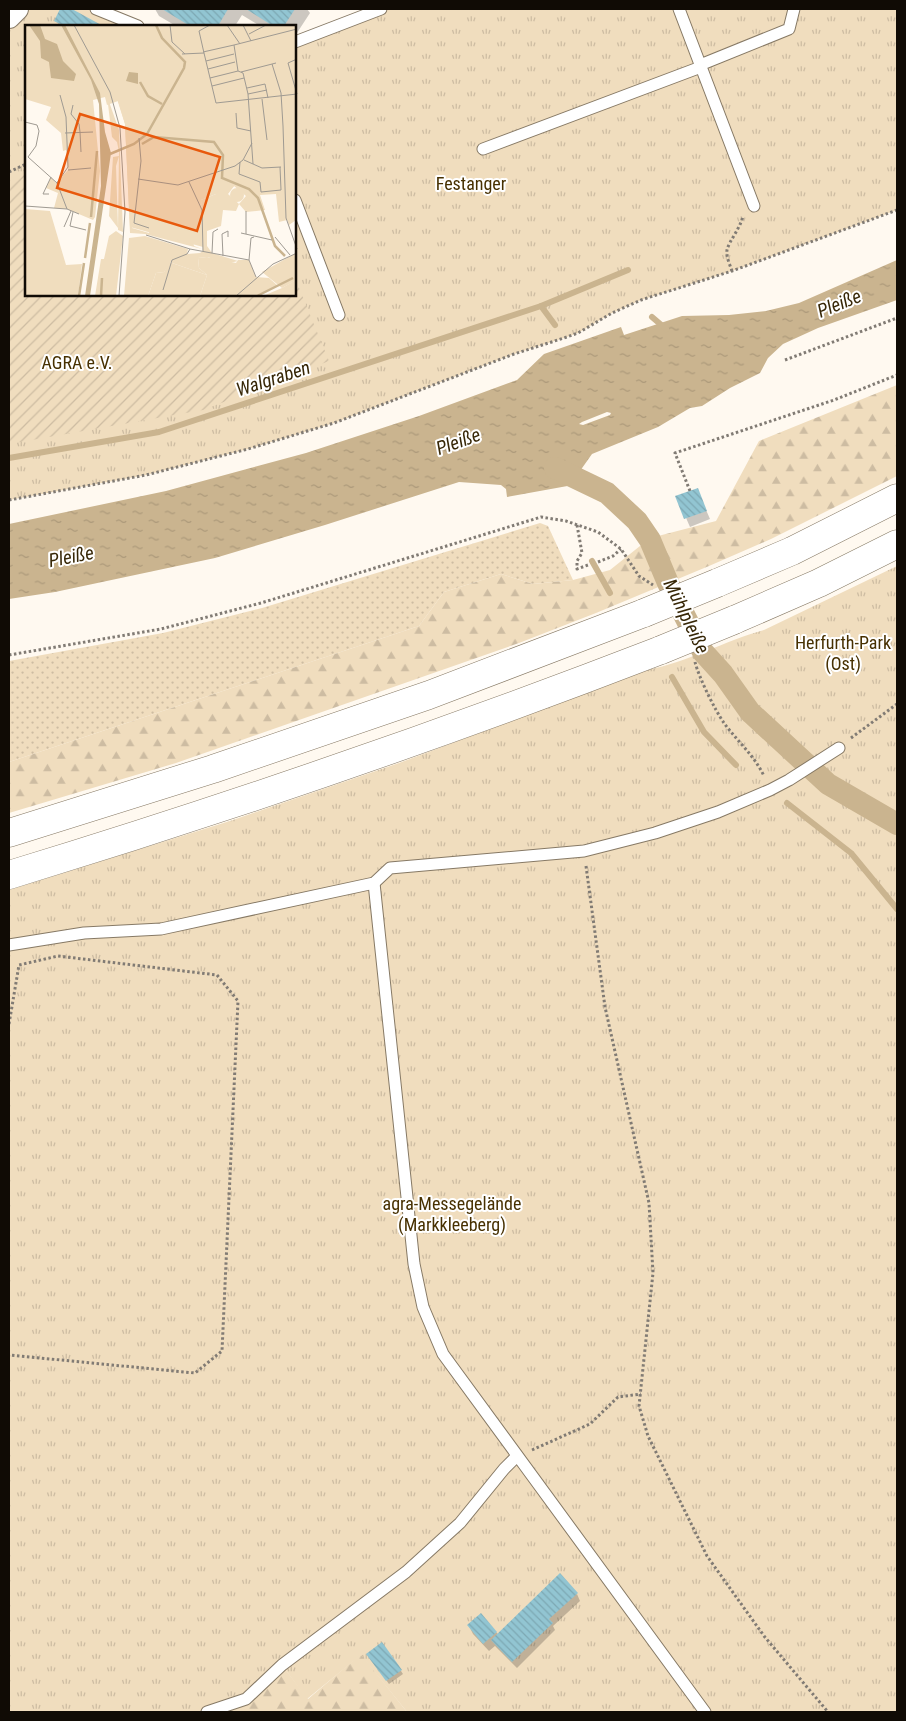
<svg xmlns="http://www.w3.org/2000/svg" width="906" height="1721" font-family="'Roboto Condensed',sans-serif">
  <defs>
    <pattern id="grass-dots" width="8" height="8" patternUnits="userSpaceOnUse" patternTransform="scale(1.25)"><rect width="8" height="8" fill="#f0ddbe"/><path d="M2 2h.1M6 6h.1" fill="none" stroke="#cdbca2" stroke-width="1.8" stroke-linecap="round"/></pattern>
    <pattern id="forest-firs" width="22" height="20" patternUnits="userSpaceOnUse" patternTransform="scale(1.25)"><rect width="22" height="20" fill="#f0ddbe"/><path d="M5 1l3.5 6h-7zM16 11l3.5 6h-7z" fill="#cdbca2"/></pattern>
    <pattern id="park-tufts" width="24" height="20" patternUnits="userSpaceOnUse" patternTransform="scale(1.25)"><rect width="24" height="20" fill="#f0ddbe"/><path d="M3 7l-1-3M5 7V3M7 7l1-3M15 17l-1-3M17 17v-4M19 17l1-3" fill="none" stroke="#cdbca2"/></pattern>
    <pattern id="garden-furrows" width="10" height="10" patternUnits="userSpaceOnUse" patternTransform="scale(1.25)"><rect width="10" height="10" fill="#f0ddbe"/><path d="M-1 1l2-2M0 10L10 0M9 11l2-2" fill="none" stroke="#cdbca2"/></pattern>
    <pattern id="water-ripples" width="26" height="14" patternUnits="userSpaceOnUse" patternTransform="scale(1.25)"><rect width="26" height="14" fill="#cab48f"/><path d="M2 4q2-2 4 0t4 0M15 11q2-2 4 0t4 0" fill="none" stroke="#ac997a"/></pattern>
    <pattern id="building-back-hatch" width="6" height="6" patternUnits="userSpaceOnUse" patternTransform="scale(1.25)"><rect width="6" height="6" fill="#92c5d2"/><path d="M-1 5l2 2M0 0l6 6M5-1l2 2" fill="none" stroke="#7da8b3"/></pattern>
  </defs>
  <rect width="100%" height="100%" fill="#fff9f0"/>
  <path fill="url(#grass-dots)" d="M 540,523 L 548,526 L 573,580 L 533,584 L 501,574 L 444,592 L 419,626 L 9,762 L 9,661 L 163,633 L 262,608 Z"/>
  <g fill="url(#forest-firs)">
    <path d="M 897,385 L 897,476 L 771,539 L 709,566 L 596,613 L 519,643 L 176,763 L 9,813 L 9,762 L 419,626 L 444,592 L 501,574 L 533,584 L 573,580 L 610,570 L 640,546 L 658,536 L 716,521 L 759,441 Z"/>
    <path d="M 361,1654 L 407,1712 L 207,1712 L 282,1665 L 308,1699 Z"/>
  </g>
  <g fill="url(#park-tufts)">
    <path d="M 9,9 L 96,9 L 138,26 L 26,26 L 26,295 L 295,295 L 295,42 L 381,9 L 897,9 L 897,210 L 732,271 L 641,300 L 612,313 L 578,333 L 564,338 L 514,354 L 334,423 L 248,449 L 146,475 L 9,500 Z"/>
    <path d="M 897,566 L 897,1712 L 407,1712 L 361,1655 L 307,1699 L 282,1665 L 246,1699 L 207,1712 L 9,1712 L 9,890 L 233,820 L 399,763 L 647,670 C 688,662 724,641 764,630 Z"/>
  </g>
  <path fill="url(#garden-furrows)" d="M 26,173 L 26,295 L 295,295 L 295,278 L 329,361 L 203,410 L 9,444 L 9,181 Z"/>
  <path fill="url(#water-ripples)" fill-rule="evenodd" d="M 897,260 L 897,300 L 818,328 L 783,344 L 768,358 L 760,373 L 730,388 L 702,406 L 690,408 L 658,427 L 592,454 L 580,471 L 586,474 L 579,487 L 573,485 L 507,497 L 506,489 L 501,485 L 459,482 L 325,525 L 215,558 L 55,592 L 9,599 L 9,524 L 166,491 L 306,453 L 419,416 L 517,380 L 544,354 L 621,327 L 624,335 L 682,316 L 729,315 L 766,311 L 799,303 ZM 607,412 L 611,413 L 610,415 L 583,425 L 579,424 L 582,422 Z"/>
  <g fill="#0003">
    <path d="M 62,9 L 69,9 L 101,26 L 61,26 L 55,21 Z"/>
    <path d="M 155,9 L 307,9 L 310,13 L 295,36 L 295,26 L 260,26 L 242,15 L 235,26 L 176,26 L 159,16 Z"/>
    <path d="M 697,489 L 710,519 L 690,527 L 677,497 Z"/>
    <path d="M 577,1594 L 580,1601 L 553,1626 L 555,1630 L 517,1668 L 495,1646 L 489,1651 L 473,1634 L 469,1626 L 496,1632 L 498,1634 Z"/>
    <path d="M 370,1658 L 401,1671 L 403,1674 L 389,1684 Z"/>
  </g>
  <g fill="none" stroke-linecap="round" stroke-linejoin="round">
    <g stroke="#cab48f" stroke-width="6">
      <path d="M 541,306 L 628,270"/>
      <path d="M 652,317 L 666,329"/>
      <path d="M 9,458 L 159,432 L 541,306 L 555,325"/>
      <path d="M 592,561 L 610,593"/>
      <path d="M 672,677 L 704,732 L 736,765"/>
      <path d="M 787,803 L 851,853 L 897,909"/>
    </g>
    <path stroke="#cab48f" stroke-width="22" d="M 555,468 L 607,493 L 637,521 L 650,540 L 668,583 L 703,652 L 723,674 L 750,712 L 828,784 L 897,824"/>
  </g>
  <g fill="url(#building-back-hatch)">
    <path d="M 60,9 L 72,9 L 103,26 L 64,26 L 54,21 Z"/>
    <path d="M 162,9 L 228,9 L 218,26 L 190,26 Z"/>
    <path d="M 246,9 L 295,9 L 284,26 L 273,26 Z"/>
    <path d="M 698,488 L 707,511 L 684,519 L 675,496 Z"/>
    <path d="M 560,1573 L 578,1593 L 549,1619 L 553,1623 L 512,1662 L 491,1640 Z"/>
    <path d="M 481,1613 L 497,1632 L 483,1644 L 467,1625 Z"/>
    <path d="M 382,1642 L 402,1670 L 386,1681 L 366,1654 Z"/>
  </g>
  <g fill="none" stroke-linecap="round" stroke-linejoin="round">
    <g stroke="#867965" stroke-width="13">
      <g id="lane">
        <path d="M 96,9 L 138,26"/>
        <path d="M 679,9 L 754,206"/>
        <path d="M 295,42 L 381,9"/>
        <path d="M 700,65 L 789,29 L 794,9"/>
        <path d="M 483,149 L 701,67"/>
        <path d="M 295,200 L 339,315"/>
        <path d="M 374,883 L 414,1264 L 423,1307 L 443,1354 L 705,1712"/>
        <path d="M 9,945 L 84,933 L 161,929 L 374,883 L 390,868 L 584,851 L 655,833 L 718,812 L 770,790 L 789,780 L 839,748"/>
        <path d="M 207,1712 L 246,1699 L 282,1665 L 406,1572 L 460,1523 L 504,1469 L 517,1456"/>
      </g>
    </g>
    <g stroke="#867965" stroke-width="24">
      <path id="street" d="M 9,17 L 17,9"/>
    </g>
    <g stroke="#867965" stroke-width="29">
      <g id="highway">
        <path d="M 717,583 L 792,551 L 897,498"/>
        <path d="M 734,620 L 819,583 L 897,544"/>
        <path d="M 9,833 L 213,769 L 429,695 L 644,613"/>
        <path d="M 9,875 C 229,808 446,733 661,650"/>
      </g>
    </g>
    <g stroke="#817b74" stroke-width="3" stroke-dasharray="2.5 2.5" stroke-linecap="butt">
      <path d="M 9,172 L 26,164"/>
      <path d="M 732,271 C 730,265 726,257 727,250 C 729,241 740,229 743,216"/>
      <path d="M 785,360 L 897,318"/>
      <path d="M 690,491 L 675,453 L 834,400 L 897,375"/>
      <path d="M 9,500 L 146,475 L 248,449 L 334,423 L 514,354 L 564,338 L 578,333 L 612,313 L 641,300 L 732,271 L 897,210"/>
      <path d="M 577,525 L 582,553 L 577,561 L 577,569 L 588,565"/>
      <path d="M 598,562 L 613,556 L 621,549"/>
      <path d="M 9,655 L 161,629 L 261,603 L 541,517 L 566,521 L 598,532 L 621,549 L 639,576 L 653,585"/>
      <path d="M 695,662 C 699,678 715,710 724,723 C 737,741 754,755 764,776"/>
      <path d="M 851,738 L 897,704"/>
      <path d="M 586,866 L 605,1007 L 649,1203 L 653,1273 L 639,1406 L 648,1436 L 707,1556 L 764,1636 L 828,1712"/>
      <path d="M 9,1024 L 19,965 L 58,956 L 217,975 L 238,1001 L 222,1351 L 195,1373 L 9,1355"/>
      <path d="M 532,1450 L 590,1424 L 618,1397 L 641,1394"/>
    </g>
    <use href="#lane" stroke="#fff" stroke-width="11"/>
    <use href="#street" stroke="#fff" stroke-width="22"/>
    <use href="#highway" stroke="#fff" stroke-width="28"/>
    <g stroke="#867965" stroke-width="29" stroke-linecap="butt">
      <g id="highway-bridge">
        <path d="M 644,613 L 717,583"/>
        <path d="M 661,650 L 734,620"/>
      </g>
    </g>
    <use href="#highway-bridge" stroke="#fff" stroke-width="28"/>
  </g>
  <g text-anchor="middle" stroke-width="4" stroke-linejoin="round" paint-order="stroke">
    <g font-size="18" fill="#473000" stroke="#fff">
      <text x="471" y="190">Festanger</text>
      <text x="77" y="369">AGRA e.V.</text>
      <text x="843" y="649">Herfurth-Park<tspan x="843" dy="21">(Ost)</tspan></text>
      <text x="452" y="1210">agra-Messegelände<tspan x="452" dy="21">(Markkleeberg)</tspan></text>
    </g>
    <g font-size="19" font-style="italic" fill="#372707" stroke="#fff">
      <text transform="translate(839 303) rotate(-22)" y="7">Pleiße</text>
      <text transform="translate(273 378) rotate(-18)" y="7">Walgraben</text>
      <text transform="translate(458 441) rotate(-20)" y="7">Pleiße</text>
      <text transform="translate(71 556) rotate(-11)" y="7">Pleiße</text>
      <text transform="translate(687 616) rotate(64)" y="7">Mühlpleiße</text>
    </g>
  </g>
  <g transform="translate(25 25)">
    <rect width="271" height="271" fill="#fff9f0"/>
    <path d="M 94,131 L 91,141 L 93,203 L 84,191 L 88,132 ZM 182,232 L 211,238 L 213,235 L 224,235 L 231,252 L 244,253 L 253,261 L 229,271 L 175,271 L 182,250 L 174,243 L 173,233 ZM 271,255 L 271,271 L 238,271 L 257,263 Z" fill="#f0ddbe"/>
    <path d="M 122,0 L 157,0 L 160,4 L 167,0 L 178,0 L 172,4 L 177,25 L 172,32 L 181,67 L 188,69 L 180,71 L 181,82 L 200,92 L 204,107 L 221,107 L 227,118 L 218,135 L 202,144 L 203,153 L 209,155 L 209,161 L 203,169 L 214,179 L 211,186 L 198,185 L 196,201 L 182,206 L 182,221 L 187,228 L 213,236 L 200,239 L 183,232 L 173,233 L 174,243 L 182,250 L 147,238 L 147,235 L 139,247 L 131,248 L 123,271 L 99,271 L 104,213 L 120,211 L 163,224 L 162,229 L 175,228 L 178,226 L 176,175 L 191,169 L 187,149 L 191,147 L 197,157 L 194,124 L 187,119 L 142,119 L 110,126 L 112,164 L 107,203 L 124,208 L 125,203 L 111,194 L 114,188 L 137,200 L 139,207 L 168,216 L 169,221 L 177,224 L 120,209 L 105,208 L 100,99 L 85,52 L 74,32 L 95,37 L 114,33 L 122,45 L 128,42 L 135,48 L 132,51 L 139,54 L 142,49 L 141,34 L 125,12 ZM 106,47 L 115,50 L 113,59 L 100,55 ZM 82,71 L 94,105 L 98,207 L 93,205 L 94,127 L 92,117 L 87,112 ZM 91,206 L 98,211 L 91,271 L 70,271 L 76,234 L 79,234 L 84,211 Z" fill="#f0ddbe" fill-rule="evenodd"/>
    <path d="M 0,0 L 271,0 L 271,195 L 264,200 L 262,195 L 254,197 L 251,169 L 235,170 L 240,185 L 221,187 L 214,179 L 221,171 L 209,161 L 202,169 L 196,163 L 191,169 L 176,175 L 178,222 L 105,202 L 100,99 L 93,76 L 82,80 L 80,72 L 68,75 L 75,146 L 70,192 L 68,195 L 42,184 L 29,183 L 33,168 L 21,163 L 26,152 L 31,158 L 43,145 L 41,125 L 38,126 L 36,108 L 21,95 L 26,82 L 0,74 ZM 271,228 L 271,255 L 268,257 L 257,263 L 237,247 Z" fill="#f0ddbe"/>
    <path d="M 70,145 L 71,156 L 66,192 L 49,183 L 45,147 ZM 0,184 L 25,186 L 41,240 L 57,239 L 53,271 L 0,271 Z" fill="#f0ddbe"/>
    <path d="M205 170a7 7 0 1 1 14 0a7 7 0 1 1-14 0ZM 144,237 L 182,250 L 175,271 L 123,271 L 131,248 L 139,247 Z" fill="#f0ddbe"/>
    <path d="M 4,0 L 15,0 L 20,14 L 32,19 L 38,36 L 51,49 L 49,56 L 26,53 L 24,37 L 16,33 L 15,16 ZM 36,0 L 40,0 L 75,68 L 80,107 L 86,128 L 65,271 L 60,271 L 76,161 L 74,79 L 66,55 ZM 104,47 L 113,48 L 113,59 L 101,56 Z" fill="#cab48f"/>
    <path fill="none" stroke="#cab48f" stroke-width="2.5" d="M 115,57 L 123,71 L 137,79M 117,119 L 129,112 L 189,117 L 198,130 L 197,153 L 224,164 L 233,173 L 250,221 L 260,231M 85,129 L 109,119 L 122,109 L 159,43 L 160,37 L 137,13 L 131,0M 66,192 L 72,126M 60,233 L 65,198M 54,271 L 59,238M 76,271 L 77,253M 232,271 L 268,253"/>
    <path fill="none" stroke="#9f9a92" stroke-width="1" d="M 49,0 L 85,67 L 95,103 L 100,187 L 94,271M 145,0 L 147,17 L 160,29M 202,0 L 215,19M 218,0 L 226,16M 224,9 L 241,0M 178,27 L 209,20M 179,28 L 174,6 L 185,0M 157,29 L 179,28 L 191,78 L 272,69M 272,34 L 263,38 L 272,69M 181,36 L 209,29M 247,39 L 256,68 L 258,101 L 261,193 L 272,224M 183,44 L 210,37M 216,47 L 251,38M 185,53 L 213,46M 187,61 L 219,53M 222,63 L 240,59 L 243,73M 223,69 L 242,65M 237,74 L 242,115M 48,80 L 46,89 L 54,99 L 55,107M 211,88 L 212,103 L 226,106M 0,97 L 12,100 L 14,106 L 11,121 L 3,132M 55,107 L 56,127M 40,108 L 68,107M 114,113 L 116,136 L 109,198 L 124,203M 3,132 L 32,158 L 42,184M 219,135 L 237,143 L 256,142M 215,137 L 214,149 L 235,157 L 236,167 L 256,165 L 255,142M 228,139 L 223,69 L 218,48 L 213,46 L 209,20 L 272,4M 43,145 L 66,143M 113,154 L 153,160 L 210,141 L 218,135 L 227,118M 164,157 L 177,185 L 178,226M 32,158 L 43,142 L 41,92 L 35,70M 24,169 L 18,169 L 26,152M 0,181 L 42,184 L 54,189M 221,186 L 221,209M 48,187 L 45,201 L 61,205M 39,202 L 46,186M 216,208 L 247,215M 121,210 L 165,224 L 224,235M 229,212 L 226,213 L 224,235 L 231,252M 250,212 L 265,230M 187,228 L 188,207 L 193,204M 198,231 L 197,209 L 203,206 L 203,212M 138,265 L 147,235 L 162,229 L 165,224M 211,271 L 248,239 L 272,228"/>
    <path fill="#e8590c" fill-opacity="0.15" stroke="#e8590c" stroke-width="2.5" d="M 55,89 L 195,132 L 172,206 L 32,163 Z"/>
    <rect width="271" height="271" fill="none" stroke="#100b05" stroke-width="2.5"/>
  </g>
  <rect width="906" height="1721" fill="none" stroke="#100b05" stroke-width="20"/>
</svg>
